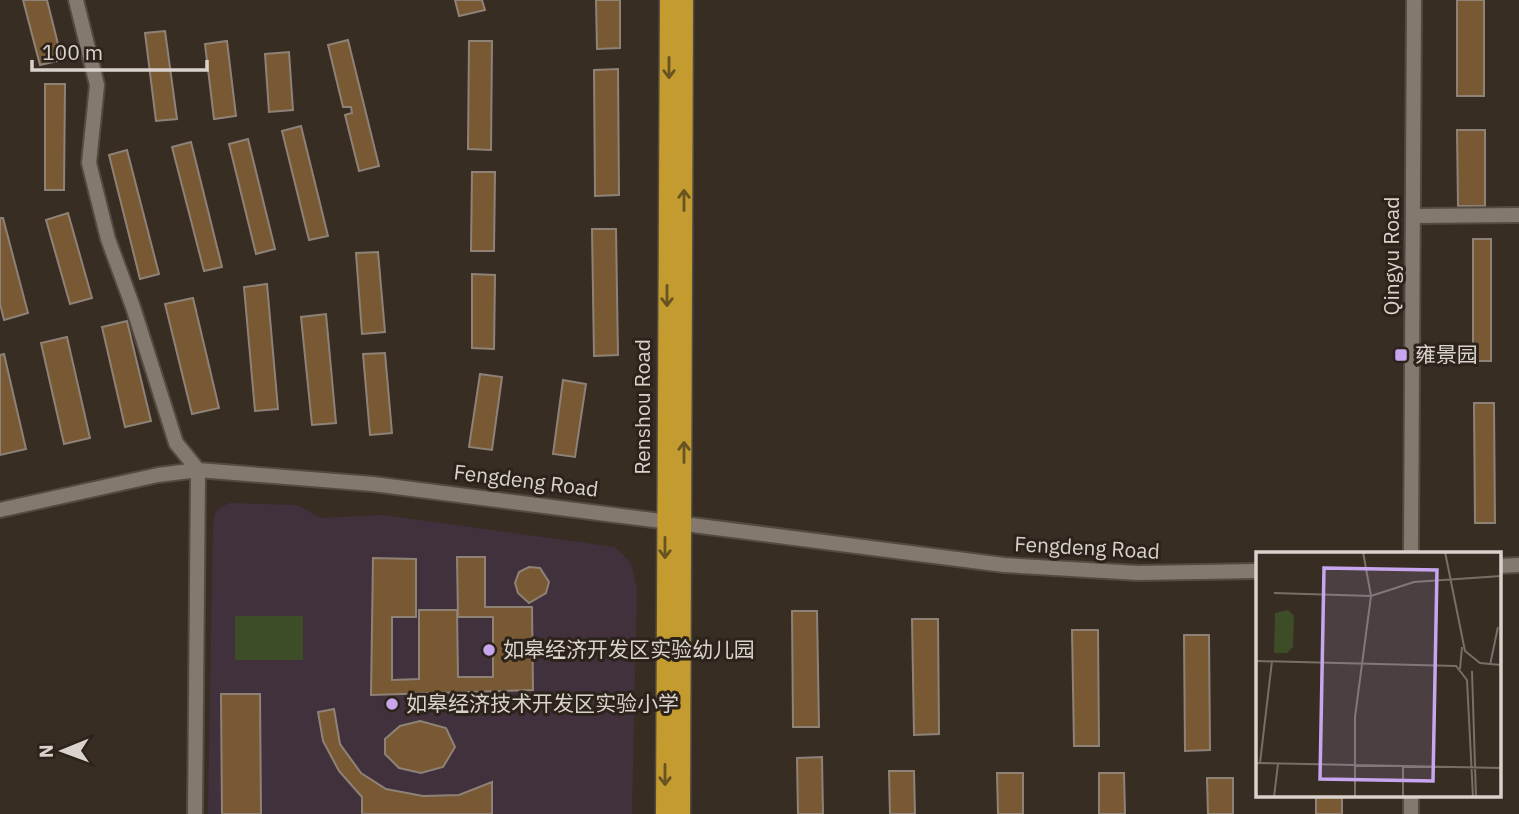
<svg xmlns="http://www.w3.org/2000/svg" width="1519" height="814" font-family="'IBM Plex Sans','Noto Sans SC',sans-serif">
  <rect width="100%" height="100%" fill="#372d23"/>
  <path fill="#40313d" d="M 229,503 L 297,505 L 321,518 L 383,515 L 615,547 L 631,563 L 637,589 L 632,814 L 208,814 L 213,524 L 216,511 Z"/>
  <rect fill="#3d4d28" x="235" y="616" width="68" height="44"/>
  <g fill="#795834" stroke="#8e8277" stroke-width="2">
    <path d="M 23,0 L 47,0 L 62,60 L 40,65 Z"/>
    <path d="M 455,0 L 482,0 L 485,10 L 459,16 Z"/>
    <path d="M 596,0 L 620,0 L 620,48 L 597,49 Z"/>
    <rect x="1457" y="0" width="27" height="96"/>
    <path d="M 165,31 L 177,119 L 156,121 L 145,33 Z"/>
    <path d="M 348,40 L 379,166 L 359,171 L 345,115 L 352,113 L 351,107 L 343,107 L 328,45 Z"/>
    <path d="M 227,41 L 236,116 L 214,119 L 205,44 Z"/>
    <path d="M 469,41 L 492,41 L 491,150 L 468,149 Z"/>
    <path d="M 289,52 L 293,110 L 269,112 L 265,54 Z"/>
    <path d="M 618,69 L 619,195 L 595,196 L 594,70 Z"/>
    <path d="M 45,84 L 65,84 L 64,190 L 45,190 Z"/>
    <path d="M 301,126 L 328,236 L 309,240 L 282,131 Z"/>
    <path d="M 1457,130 L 1485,130 L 1485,206 L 1458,206 Z"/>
    <path d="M 248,139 L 275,249 L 256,254 L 229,144 Z"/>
    <path d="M 191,142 L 222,267 L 204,271 L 172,147 Z"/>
    <path d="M 127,150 L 159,274 L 140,279 L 109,155 Z"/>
    <path d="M 472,172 L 495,172 L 494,251 L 471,251 Z"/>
    <path d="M 68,213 L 92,298 L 70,304 L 46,220 Z"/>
    <path d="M 0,218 L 3,218 L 28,313 L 4,320 L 0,304 Z"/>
    <path d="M 592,229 L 616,229 L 618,355 L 594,356 Z"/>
    <rect x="1473" y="239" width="18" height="122"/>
    <path d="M 378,252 L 385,332 L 362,334 L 356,253 Z"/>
    <path d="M 472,274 L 495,275 L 494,349 L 472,348 Z"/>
    <path d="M 267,284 L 278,409 L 255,411 L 244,287 Z"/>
    <path d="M 193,298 L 219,408 L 192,414 L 165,304 Z"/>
    <path d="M 326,314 L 336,423 L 312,425 L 301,317 Z"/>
    <path d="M 127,321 L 151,421 L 125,427 L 102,327 Z"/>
    <path d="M 67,337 L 90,438 L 64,444 L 41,343 Z"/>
    <path d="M 385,353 L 392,433 L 370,435 L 363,354 Z"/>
    <path d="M 4,354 L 26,449 L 0,455 L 0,355 Z"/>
    <path d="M 480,374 L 502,377 L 492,450 L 469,447 Z"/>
    <path d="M 563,380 L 586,384 L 575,457 L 553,454 Z"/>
    <path d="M 1474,403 L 1494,403 L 1495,523 L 1475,523 Z"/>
    <path d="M 457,557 L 485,557 L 485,607 L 532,607 L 533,690 L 371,695 L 373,558 L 416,559 L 416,617 L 392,617 L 392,680 L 419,679 L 419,610 L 457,610 L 458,677 L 493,677 L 493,617 L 458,617 Z"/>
    <path d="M 529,567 L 540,568 L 549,582 L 546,593 L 529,603 L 518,593 L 515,583 L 519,572 Z"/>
    <path d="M 792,611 L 817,611 L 819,727 L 793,727 Z"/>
    <path d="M 912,619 L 938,619 L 939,734 L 914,735 Z"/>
    <path d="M 1072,630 L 1098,630 L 1099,746 L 1074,746 Z"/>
    <path d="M 1184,635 L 1209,635 L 1210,750 L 1185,751 Z"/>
    <path d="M 221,694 L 260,694 L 261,814 L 222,814 Z"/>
    <path d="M 334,709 L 340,744 L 361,773 L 386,789 L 423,796 L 459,795 L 492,782 L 492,814 L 362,814 L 362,797 L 339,771 L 323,741 L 318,712 Z"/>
    <path d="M 420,721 L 446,728 L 455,747 L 443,767 L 421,773 L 399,768 L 385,754 L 385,739 L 400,726 Z"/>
    <path d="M 822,757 L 823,814 L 798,814 L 797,758 Z"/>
    <path d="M 889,771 L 914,771 L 915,814 L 890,814 Z"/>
    <path d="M 997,773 L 1023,773 L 1023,814 L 998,814 Z"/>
    <path d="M 1099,773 L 1124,773 L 1125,814 L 1099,814 Z"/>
    <path d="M 1207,778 L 1233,778 L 1233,814 L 1208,814 Z"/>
    <rect x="1316" y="795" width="26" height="19"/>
  </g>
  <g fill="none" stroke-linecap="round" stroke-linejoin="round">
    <g stroke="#534a42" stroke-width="18">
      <g id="minor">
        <path d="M 76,0 L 97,85 L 89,163 L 108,239 L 133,307 L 176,443 L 198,470 L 195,814"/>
        <path d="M 1413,216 L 1519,215"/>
        <path d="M 0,510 L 158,475 L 198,470 L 373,484 L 1004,565 L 1138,573 L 1258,571"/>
        <path d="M 1411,553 L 1414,0"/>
        <path d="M 1500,566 L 1519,565"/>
        <path d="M 1411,795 L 1411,814"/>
      </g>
    </g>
    <g stroke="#534a42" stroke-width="21">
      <g id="major">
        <path d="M 665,814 L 669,0"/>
        <path d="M 681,814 L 684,0"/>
      </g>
    </g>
    <use href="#minor" stroke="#84796e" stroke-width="14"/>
    <use href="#major" stroke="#c39b2e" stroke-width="18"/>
  </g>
  <defs><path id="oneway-shaft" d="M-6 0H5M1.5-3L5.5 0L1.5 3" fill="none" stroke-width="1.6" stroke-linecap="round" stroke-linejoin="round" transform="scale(1.75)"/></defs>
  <g stroke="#685322">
    <use href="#oneway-shaft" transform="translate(669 68) rotate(90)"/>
    <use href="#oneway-shaft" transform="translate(684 200) rotate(-90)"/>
    <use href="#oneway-shaft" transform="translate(667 296) rotate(90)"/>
    <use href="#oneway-shaft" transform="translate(684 452) rotate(-90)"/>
    <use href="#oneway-shaft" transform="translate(665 548) rotate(90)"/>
    <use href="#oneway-shaft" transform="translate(665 775) rotate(90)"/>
  </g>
  <g fill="#c8a6ef" stroke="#2c231a" stroke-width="2.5">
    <rect x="1394" y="348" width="14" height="14" rx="3.5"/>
    <circle cx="489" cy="650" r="7"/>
    <circle cx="392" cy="704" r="7"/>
  </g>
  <g text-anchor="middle" stroke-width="6" stroke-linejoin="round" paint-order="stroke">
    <g font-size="21" fill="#dad3cd" stroke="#2c231a">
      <text transform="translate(1392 256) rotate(-90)" y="7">Qingyu Road</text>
      <text transform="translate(643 407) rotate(-90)" y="7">Renshou Road</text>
      <text transform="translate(526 481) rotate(7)" y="7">Fengdeng Road</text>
      <text transform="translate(1087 548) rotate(3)" y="7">Fengdeng Road</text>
    </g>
    <g font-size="21" fill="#dad3cd" stroke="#2c231a" text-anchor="start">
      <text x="1415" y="362">雍景园</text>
      <text x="503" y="657">如皋经济开发区实验幼儿园</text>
      <text x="406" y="711">如皋经济技术开发区实验小学</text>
    </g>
  </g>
  <g transform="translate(1256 552)">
    <rect width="245" height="245" fill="#372d23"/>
    <path d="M 32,58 L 38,64 L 37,95 L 31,101 L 18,101 L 19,61 Z" fill="#3d4d28"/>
    <path fill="none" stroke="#786f67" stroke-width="2" d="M 189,0 L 209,99 L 224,111 L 245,113M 18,41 L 115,44 L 158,30 L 245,24M 0,109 L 200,114 L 211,128 L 217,245M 234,113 L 242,75M 204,117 L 206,95M 216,119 L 220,245M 0,211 L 245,216M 4,211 L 16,109M 18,245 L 22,212M 99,245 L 99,165 L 115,44 L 107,0M 147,245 L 147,214"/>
    <path fill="#c8a6ef" fill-opacity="0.15" stroke="#c8a6ef" stroke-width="3.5" d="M 68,16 L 181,18 L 177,229 L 64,227 Z"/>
    <rect width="245" height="245" fill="none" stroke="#dad3cd" stroke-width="3.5"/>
  </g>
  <g transform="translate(63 751) rotate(269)" stroke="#2c231a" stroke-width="5" paint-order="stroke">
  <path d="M0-5L12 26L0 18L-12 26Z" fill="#dad3cd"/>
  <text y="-10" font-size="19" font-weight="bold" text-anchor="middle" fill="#dad3cd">N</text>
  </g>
  <path d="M32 60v10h175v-10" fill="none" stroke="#dad3cd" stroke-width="3.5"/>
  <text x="42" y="60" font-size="21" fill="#dad3cd" stroke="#2c231a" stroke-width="5" paint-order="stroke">100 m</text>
</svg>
